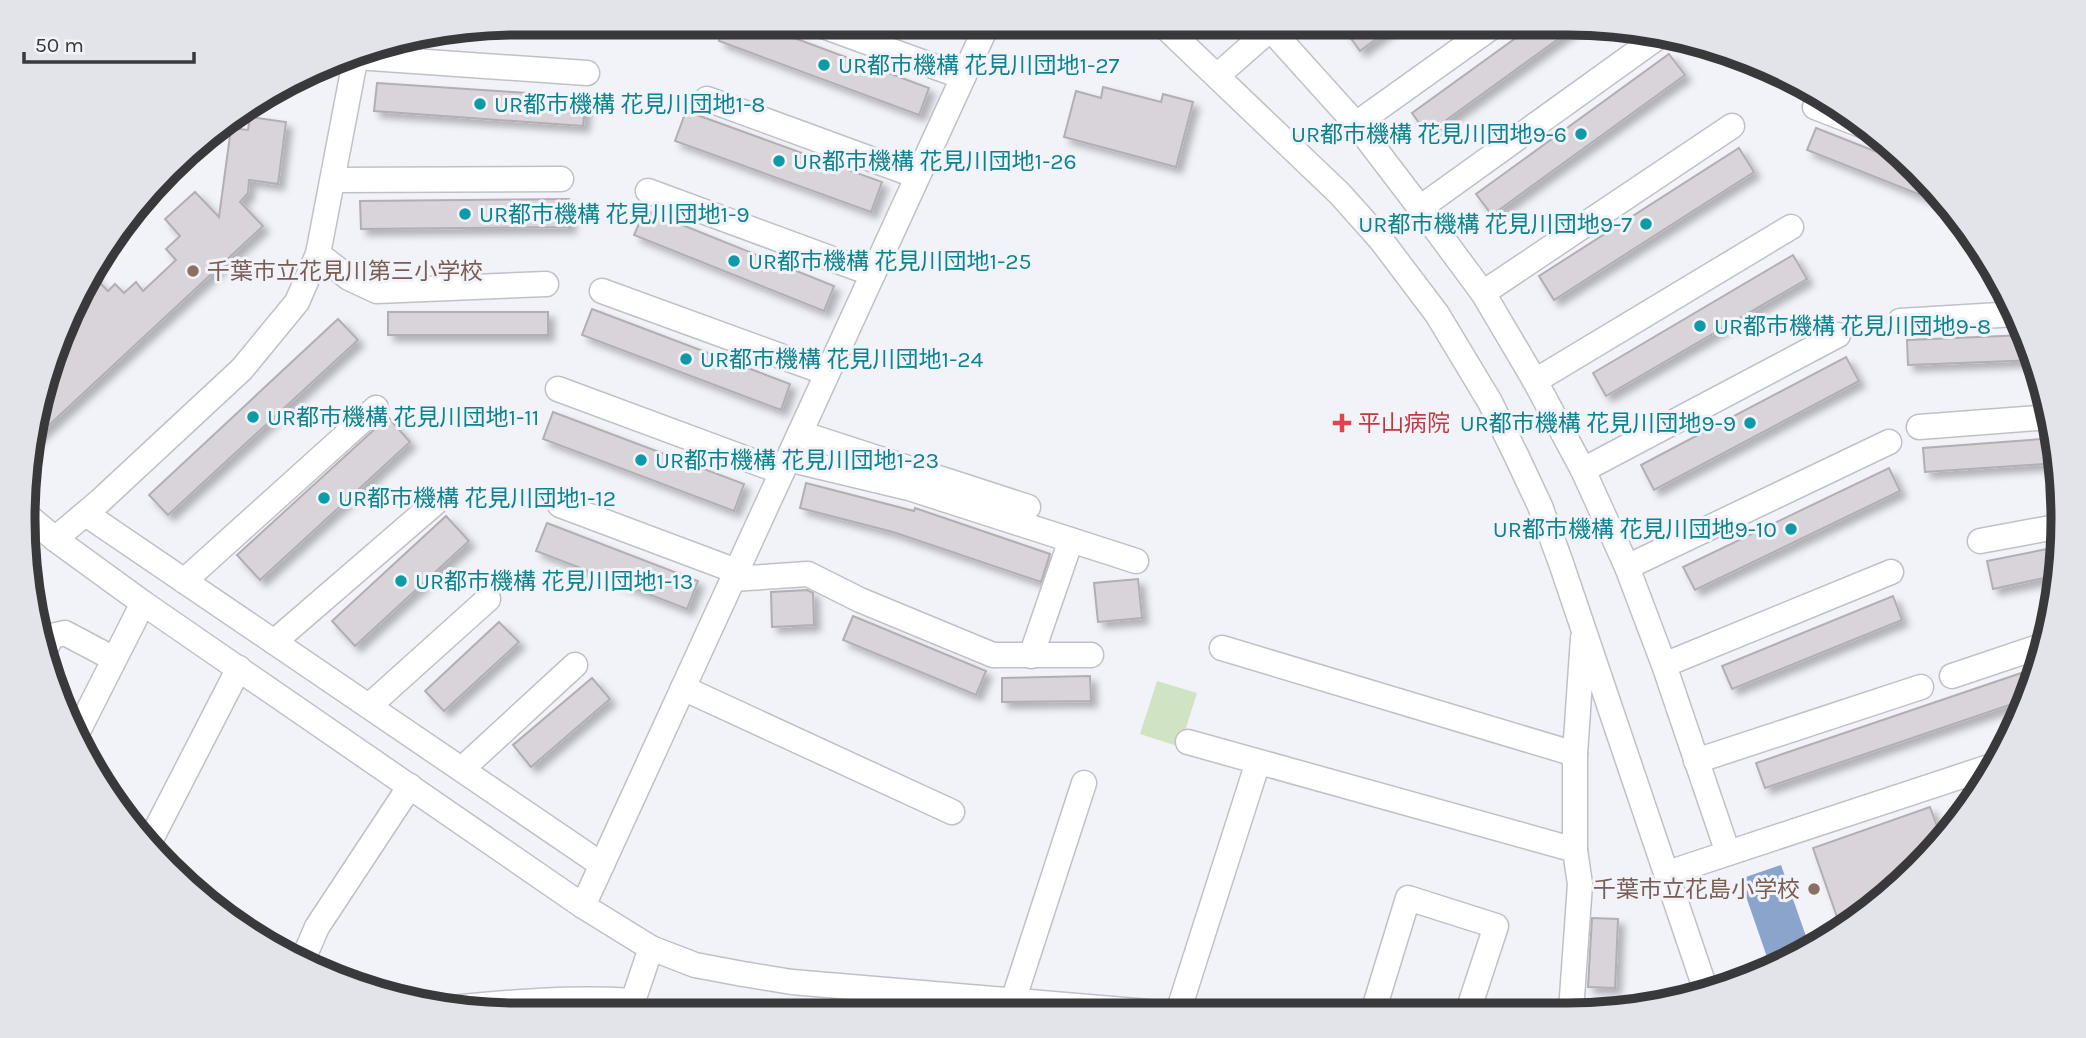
<svg xmlns="http://www.w3.org/2000/svg" width="2086" height="1038" font-family="Karla,'Noto Sans JP',sans-serif">
  <defs>
    <filter id="shadow"><feDropShadow dx="6" dy="6" stdDeviation="3.5" flood-color="#0004"/></filter>
  </defs>
  <rect width="100%" height="100%" fill="#f1f3f9"/>
  <path fill="#d0e4c4" d="M 1157,681 L 1197,693 L 1180,747 L 1140,734 Z"/>
  <path fill="#8aa4cb" d="M 1781,865 L 1808,942 L 1767,957 L 1740,879 Z"/>
  <g fill="#d8d4da" stroke="#b2aeb4" stroke-width="2" filter="url(#shadow)">
    <path d="M 726,23 L 754,23 L 929,88 L 919,115 L 719,41 Z"/>
    <path d="M 1354,24 L 1396,24 L 1360,51 L 1345,30 Z"/>
    <path d="M 1535,24 L 1579,24 L 1427,134 L 1412,113 Z"/>
    <path d="M 1669,54 L 1685,75 L 1492,215 L 1476,194 Z"/>
    <path d="M 377,83 L 586,97 L 583,126 L 374,111 Z"/>
    <path d="M 1103,87 L 1161,102 L 1163,94 L 1193,102 L 1176,167 L 1064,137 L 1076,91 L 1101,98 Z"/>
    <path d="M 686,111 L 882,182 L 871,212 L 675,141 Z"/>
    <path d="M 250,117 L 286,122 L 278,184 L 249,180 L 248,193 L 240,202 L 263,226 L 32,441 L 32,422 L 61,329 L 90,273 L 108,291 L 115,284 L 124,293 L 136,282 L 143,291 L 176,260 L 166,249 L 180,236 L 165,219 L 195,192 L 219,217 L 231,128 L 248,130 Z"/>
    <path d="M 1816,128 L 1913,166 L 1940,192 L 1951,207 L 1807,150 Z"/>
    <path d="M 1739,148 L 1754,172 L 1554,300 L 1539,276 Z"/>
    <path d="M 569,199 L 570,227 L 361,229 L 360,201 Z"/>
    <path d="M 645,210 L 834,286 L 824,311 L 634,235 Z"/>
    <path d="M 1793,255 L 1807,279 L 1606,396 L 1593,373 Z"/>
    <path d="M 592,309 L 790,384 L 781,410 L 582,335 Z"/>
    <rect x="388" y="312" width="160" height="23"/>
    <path d="M 338,319 L 358,340 L 168,515 L 149,495 Z"/>
    <path d="M 2026,335 L 2037,360 L 1908,365 L 1907,340 Z"/>
    <path d="M 1846,357 L 1859,381 L 1654,490 L 1641,465 Z"/>
    <path d="M 553,412 L 744,484 L 734,511 L 543,439 Z"/>
    <path d="M 388,417 L 410,442 L 260,580 L 237,555 Z"/>
    <path d="M 2055,438 L 2059,463 L 1925,472 L 1923,448 Z"/>
    <path d="M 1889,468 L 1900,491 L 1695,590 L 1683,567 Z"/>
    <path d="M 806,483 L 914,511 L 915,508 L 1050,554 L 1041,582 L 893,532 L 800,508 Z"/>
    <path d="M 446,516 L 469,541 L 355,646 L 332,621 Z"/>
    <path d="M 547,523 L 698,581 L 687,609 L 536,551 Z"/>
    <path d="M 2062,546 L 2058,575 L 1993,589 L 1987,561 Z"/>
    <path d="M 1138,579 L 1142,618 L 1098,622 L 1094,583 Z"/>
    <path d="M 807,590 L 813,593 L 814,625 L 772,627 L 771,592 Z"/>
    <path d="M 1893,596 L 1902,620 L 1732,689 L 1722,666 Z"/>
    <path d="M 853,616 L 986,671 L 976,695 L 843,640 Z"/>
    <path d="M 499,622 L 519,642 L 444,711 L 425,691 Z"/>
    <path d="M 2039,667 L 2027,699 L 1765,788 L 1756,763 Z"/>
    <path d="M 1090,676 L 1091,701 L 1002,702 L 1002,678 Z"/>
    <path d="M 592,678 L 610,699 L 531,767 L 513,745 Z"/>
    <path d="M 1930,807 L 1942,840 L 1880,902 L 1837,917 L 1813,848 Z"/>
    <path d="M 1592,918 L 1618,919 L 1615,988 L 1588,987 Z"/>
  </g>
  <g fill="none" stroke-linecap="round" stroke-linejoin="round">
    <g stroke="#c0c1c8" stroke-width="27">
      <g id="minor">
        <path d="M 815,23 L 963,77"/>
        <path d="M 1161,23 L 1340,194 L 1381,240 L 1437,314 L 1490,402 L 1516,455 L 1540,506 L 1561,563 L 1706,991"/>
        <path d="M 1265,23 L 1356,124 L 1420,208 L 1483,293 L 1535,381 L 1583,470 L 1627,567 L 1664,665 L 1728,853"/>
        <path d="M 356,57 L 587,73"/>
        <path d="M 1217,76 L 1277,23"/>
        <path d="M 707,99 L 917,176"/>
        <path d="M 1815,107 L 1874,130"/>
        <path d="M 1356,124 L 1496,24"/>
        <path d="M 334,180 L 561,179"/>
        <path d="M 648,191 L 873,274"/>
        <path d="M 1420,208 L 1662,34"/>
        <path d="M 318,254 L 349,278 L 377,291 L 546,284"/>
        <path d="M 602,291 L 827,373"/>
        <path d="M 1483,293 L 1732,126"/>
        <path d="M 1900,321 L 2016,314"/>
        <path d="M 1535,381 L 1791,227"/>
        <path d="M 558,389 L 782,472"/>
        <path d="M 1919,427 L 2050,417"/>
        <path d="M 800,433 L 1028,507"/>
        <path d="M 788,459 L 909,488 L 1136,561"/>
        <path d="M 1583,470 L 1838,335"/>
        <path d="M 560,505 L 736,571"/>
        <path d="M 86,514 L 602,865"/>
        <path d="M 29,517 L 55,539 L 143,603 L 583,906 L 651,948 L 695,965 L 743,974 L 792,982 L 1148,1012"/>
        <path d="M 55,539 L 100,501 L 242,369 L 297,302 L 318,254 L 357,50"/>
        <path d="M 1980,541 L 2061,526"/>
        <path d="M 1627,567 L 1889,442"/>
        <path d="M 733,579 L 808,574 L 860,600 L 993,655 L 1091,655"/>
        <path d="M 184,581 L 376,408"/>
        <path d="M 274,642 L 435,503"/>
        <path d="M 46,648 L 52,636 L 65,633 L 114,659"/>
        <path d="M 1222,648 L 1575,754"/>
        <path d="M 1031,656 L 1071,540"/>
        <path d="M 1664,665 L 1891,572"/>
        <path d="M 1952,676 L 2047,644"/>
        <path d="M 683,688 L 952,812"/>
        <path d="M 369,706 L 488,599"/>
        <path d="M 74,739 L 143,603"/>
        <path d="M 1188,742 L 1575,850"/>
        <path d="M 1696,761 L 1921,687"/>
        <path d="M 462,769 L 575,665"/>
        <path d="M 149,843 L 239,668"/>
        <path d="M 1668,873 L 1995,765"/>
        <path d="M 583,906 L 988,23"/>
        <path d="M 301,964 L 317,927 L 410,786"/>
        <path d="M 1013,1001 L 1084,783"/>
        <path d="M 451,1008 C 512,1002 572,997 633,1001 L 651,948"/>
        <path d="M 1571,1011 L 1580,884 L 1575,850 L 1575,754 L 1583,638"/>
        <path d="M 1178,1012 L 1258,762"/>
        <path d="M 1373,1012 L 1408,898 L 1496,926 L 1468,1011"/>
      </g>
    </g>
    <use href="#minor" stroke="#fff" stroke-width="24"/>
  </g>
  <g fill="#0f9aa8" stroke="#f1f3f9" stroke-width="2.5">
    <circle cx="824" cy="65" r="7"/>
    <circle cx="480" cy="104" r="7"/>
    <circle cx="1581" cy="134" r="7"/>
    <circle cx="779" cy="161" r="7"/>
    <circle cx="465" cy="214" r="7"/>
    <circle cx="1646" cy="224" r="7"/>
    <circle cx="734" cy="261" r="7"/>
    <circle cx="1700" cy="326" r="7"/>
    <circle cx="686" cy="359" r="7"/>
    <circle cx="253" cy="417" r="7"/>
    <circle cx="1750" cy="423" r="7"/>
    <circle cx="641" cy="460" r="7"/>
    <circle cx="324" cy="498" r="7"/>
    <circle cx="1791" cy="529" r="7"/>
    <circle cx="401" cy="581" r="7"/>
  </g>
  <g fill="#8d6e63" stroke="#f1f3f9" stroke-width="2.5">
    <circle cx="193" cy="271" r="7"/>
    <circle cx="1814" cy="889" r="7"/>
  </g>
  <path fill="#e0444e" stroke="#f1f3f9" stroke-width="2.5" d="M1338.5 412.5h7v7h7v7h-7v7h-7v-7h-7v-7h7z"/>
  <g text-anchor="middle" stroke-width="6" stroke-linejoin="round" paint-order="stroke">
    <g font-size="23" fill="#0d838f" stroke="#f1f3f9" text-anchor="start">
      <text x="838" y="73">UR都市機構 花見川団地1-27</text>
      <text x="494" y="112">UR都市機構 花見川団地1-8</text>
      <text x="1567" y="142" text-anchor="end">UR都市機構 花見川団地9-6</text>
      <text x="793" y="169">UR都市機構 花見川団地1-26</text>
      <text x="479" y="222">UR都市機構 花見川団地1-9</text>
      <text x="1632" y="232" text-anchor="end">UR都市機構 花見川団地9-7</text>
      <text x="748" y="269">UR都市機構 花見川団地1-25</text>
      <text x="1714" y="334">UR都市機構 花見川団地9-8</text>
      <text x="700" y="367">UR都市機構 花見川団地1-24</text>
      <text x="267" y="425">UR都市機構 花見川団地1-11</text>
      <text x="1736" y="431" text-anchor="end">UR都市機構 花見川団地9-9</text>
      <text x="655" y="468">UR都市機構 花見川団地1-23</text>
      <text x="338" y="506">UR都市機構 花見川団地1-12</text>
      <text x="1777" y="537" text-anchor="end">UR都市機構 花見川団地9-10</text>
      <text x="415" y="589">UR都市機構 花見川団地1-13</text>
    </g>
    <g font-size="23" fill="#785e54" stroke="#f1f3f9" text-anchor="start">
      <text x="207" y="279">千葉市立花見川第三小学校</text>
      <text x="1800" y="897" text-anchor="end">千葉市立花島小学校</text>
    </g>
    <g font-size="23" fill="#be3a42" stroke="#f1f3f9" text-anchor="start">
      <text x="1358" y="431">平山病院</text>
    </g>
  </g>
  <path d="M0 0H2086V1038H0ZM519 35H1567A484 484 0 0 1 2051 519V519A484 484 0 0 1 1567 1003H519A484 484 0 0 1 35 519V519A484 484 0 0 1 519 35Z" fill="#e2e4ea" fill-rule="evenodd"/>
  <path fill="none" stroke="#39393c" stroke-width="9" d="M519 35H1567A484 484 0 0 1 2051 519V519A484 484 0 0 1 1567 1003H519A484 484 0 0 1 35 519V519A484 484 0 0 1 519 35Z"/>
  <path d="M24 52v10h170v-10" fill="none" stroke="#39393c" stroke-width="3.5"/>
  <text x="35" y="52" font-size="21" fill="#39393c" stroke="#f1f3f9" stroke-width="5" paint-order="stroke">50 m</text>
</svg>
